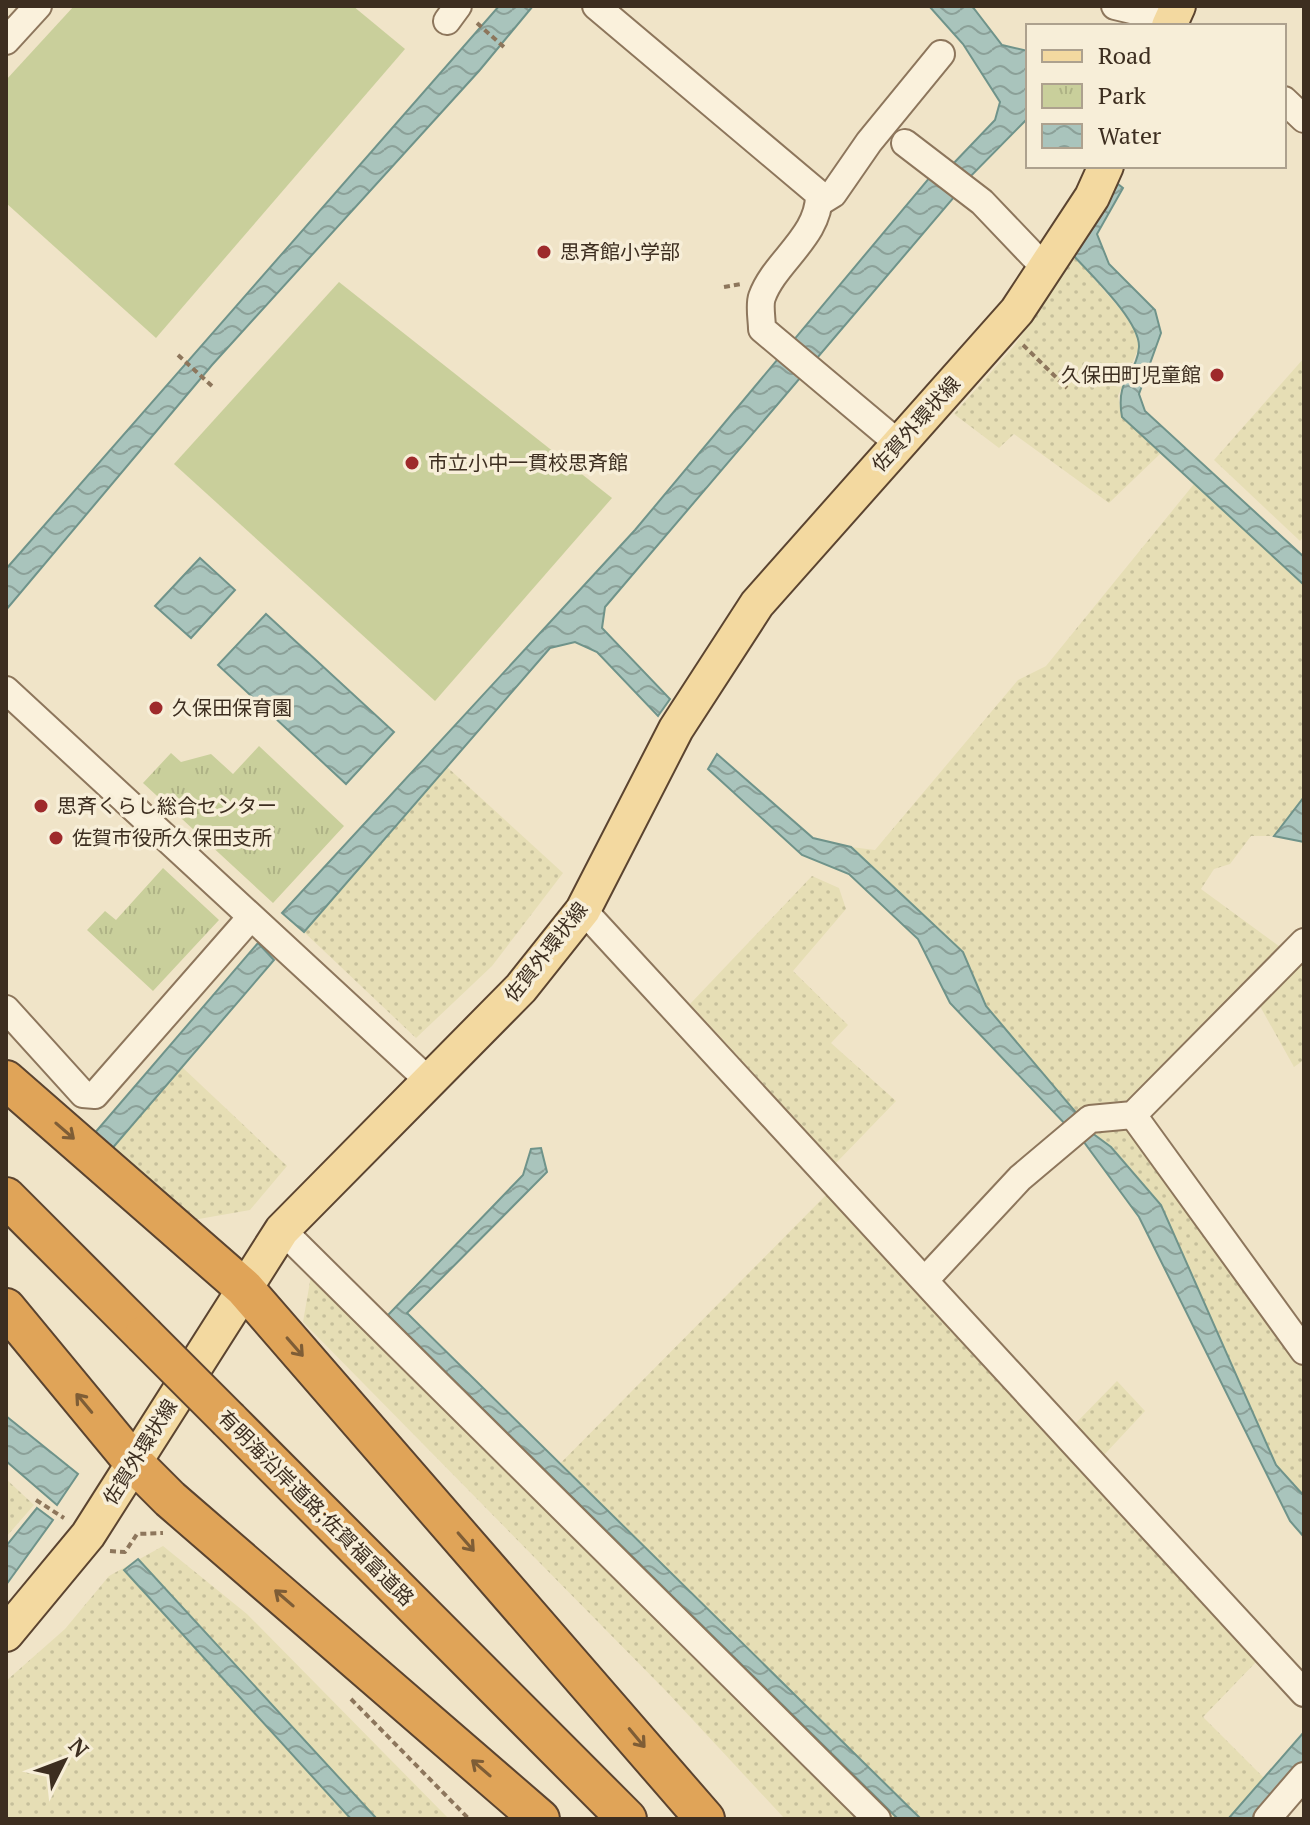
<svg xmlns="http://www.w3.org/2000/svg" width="1310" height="1825" font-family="'PT Serif','Noto Sans JP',serif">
  <defs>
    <pattern id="farmland-dots" width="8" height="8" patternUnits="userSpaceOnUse" patternTransform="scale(2)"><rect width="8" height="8" fill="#e6deb5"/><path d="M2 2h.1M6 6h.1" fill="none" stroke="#c6bf9b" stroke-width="1.8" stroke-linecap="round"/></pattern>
    <pattern id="park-tufts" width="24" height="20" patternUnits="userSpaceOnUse" patternTransform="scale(2)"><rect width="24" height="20" fill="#c9cf9b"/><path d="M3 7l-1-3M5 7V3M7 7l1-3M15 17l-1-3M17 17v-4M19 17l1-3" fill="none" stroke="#aeb285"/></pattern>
    <pattern id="water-waves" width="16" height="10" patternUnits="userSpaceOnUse" patternTransform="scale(2)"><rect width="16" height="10" fill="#a9c4bc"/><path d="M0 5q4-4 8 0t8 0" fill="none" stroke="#8ba098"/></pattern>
  </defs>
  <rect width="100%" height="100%" fill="#f0e4c8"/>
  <g fill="url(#farmland-dots)">
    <path d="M 1074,256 L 1133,324 L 1139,347 L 1118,396 L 1122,417 L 1161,453 L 1109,503 L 1014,434 L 999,448 L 954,414 L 1015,345 Z"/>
    <path d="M 1304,358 L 1304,536 L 1300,541 L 1214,460 Z"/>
    <path d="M 1194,484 L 1304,585 L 1304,797 L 1274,836 L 1251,836 L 1230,864 L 1214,869 L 1201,889 L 1298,960 L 1304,954 L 1304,1060 L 1294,1067 L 1247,983 L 1126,1103 L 1079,1116 L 986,1006 L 963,952 L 851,847 L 875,850 L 1018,680 L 1046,666 Z"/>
    <path d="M 447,767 L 563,873 L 492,966 L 416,1038 L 304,932 Z"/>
    <path d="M 812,876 L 839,888 L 846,909 L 793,971 L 848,1025 L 831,1043 L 896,1101 L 836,1163 L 690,1004 Z"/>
    <path d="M 182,1067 L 287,1166 L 250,1210 L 193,1220 L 110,1151 Z"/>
    <path d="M 1130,1128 L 1304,1367 L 1304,1496 L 1276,1465 L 1161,1205 L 1088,1130 Z"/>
    <path d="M 830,1191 L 1257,1661 L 1203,1717 L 1264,1778 L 1228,1819 L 785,1819 L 667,1692 L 303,1322 L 311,1276 L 532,1492 Z"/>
    <path d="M 1117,1381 L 1145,1411 L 1104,1455 L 1074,1425 Z"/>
    <path d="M 6,1479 L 34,1505 L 6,1537 Z"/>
    <path d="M 163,1546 L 247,1614 L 449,1819 L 6,1819 L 6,1681 L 65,1629 L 109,1576 Z"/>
  </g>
  <g fill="#c9cf9b">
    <path d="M 74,6 L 353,6 L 405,49 L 156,338 L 6,203 L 6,80 Z"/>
    <path d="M 339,282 L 612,498 L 435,701 L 174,464 Z"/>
  </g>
  <g fill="url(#park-tufts)">
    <path d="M 259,746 L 344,826 L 273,903 L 143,783 L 171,753 L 181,762 L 211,754 L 233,774 Z"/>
    <path d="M 163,868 L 219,920 L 153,991 L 87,930 L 105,911 L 116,920 Z"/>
  </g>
  <g fill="url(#water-waves)" stroke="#6f938a" stroke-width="2">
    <path d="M 499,6 L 533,6 L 479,71 L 212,365 L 6,610 L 6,569 Z"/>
    <path d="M 929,6 L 972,6 L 1002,45 L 1028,51 L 1028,118 L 967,180 L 951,166 L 995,120 L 1000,102 L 963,44 Z"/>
    <path d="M 930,177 L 955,196 L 605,607 L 602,628 L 670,699 L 658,716 L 597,652 L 575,642 L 550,648 L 304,932 L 282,913 L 635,530 Z"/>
    <path d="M 1118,184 L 1123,188 L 1097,234 L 1109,264 L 1155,310 L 1161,333 L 1139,394 L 1145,411 L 1304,557 L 1304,585 L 1122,417 C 1115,377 1137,375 1139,347 C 1140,321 1091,275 1074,256 Z"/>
    <path d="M 200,558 L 235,590 L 191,638 L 155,606 Z"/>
    <path d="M 266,614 L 394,732 L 346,784 L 218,665 Z"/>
    <path d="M 717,754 L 813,838 L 851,847 L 963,952 L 986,1006 L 1079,1116 L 1066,1125 L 950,1003 L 918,939 L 849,874 L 802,855 L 708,769 Z"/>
    <path d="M 1304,797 L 1304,842 L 1274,836 Z"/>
    <path d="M 258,943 L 274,960 L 110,1151 L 93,1135 Z"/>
    <path d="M 1088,1130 L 1111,1147 L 1161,1205 L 1276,1465 L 1304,1496 L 1304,1537 L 1290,1521 L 1139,1217 L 1081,1138 Z"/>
    <path d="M 541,1148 L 547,1172 L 407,1313 L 921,1819 L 898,1819 L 388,1315 L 523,1175 L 531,1149 Z"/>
    <path d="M 6,1416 L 78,1474 L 57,1505 L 6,1461 Z"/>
    <path d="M 37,1508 L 53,1520 L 6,1585 L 6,1546 Z"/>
    <path d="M 138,1559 L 377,1819 L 351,1819 L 124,1570 Z"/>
    <path d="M 1304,1732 L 1304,1760 L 1252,1819 L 1228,1819 Z"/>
  </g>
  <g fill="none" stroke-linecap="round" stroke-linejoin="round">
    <g stroke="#8d765c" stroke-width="30">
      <g id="minor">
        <path d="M 596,6 L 819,194 C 820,236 775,261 762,297 C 759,305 762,320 762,329 L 899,444"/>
        <path d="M 1115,6 L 1153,15 L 1170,26"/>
        <path d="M 447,21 L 458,6"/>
        <path d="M 6,41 L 38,6"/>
        <path d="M 1284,100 L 1304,119"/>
        <path d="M 905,143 L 982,202 L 1045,268"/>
        <path d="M 820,202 L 833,194 L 869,142 L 941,54"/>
        <path d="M 6,690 L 429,1081"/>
        <path d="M 583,910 L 1304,1693"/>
        <path d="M 6,1009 L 83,1094 L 95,1095 L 251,917"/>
        <path d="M 1133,1115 L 1304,1351"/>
        <path d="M 282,1230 L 877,1819"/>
        <path d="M 926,1279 L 1020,1178 L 1090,1119 L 1133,1115 L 1304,942"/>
        <path d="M 1267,1819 L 1304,1776"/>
      </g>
    </g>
    <g stroke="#5b4430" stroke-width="38">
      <g id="major">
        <path d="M 1169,26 L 1178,6"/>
        <path d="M 6,1634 L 88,1535 L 282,1230 L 521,988 L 583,910 L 676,729 L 757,604 L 1017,311 L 1092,197 L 1106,166"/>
      </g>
    </g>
    <g stroke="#5b4430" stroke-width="42">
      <g id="highway">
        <path d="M 6,1080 L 244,1288 L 705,1819"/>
        <path d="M 6,1197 L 144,1335"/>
        <path d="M 6,1308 L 134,1463 L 170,1499 L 540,1819"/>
        <path d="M 229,1420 L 627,1819"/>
      </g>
    </g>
    <g stroke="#8d765c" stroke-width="4" stroke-dasharray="6 4" stroke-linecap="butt">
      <path d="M 477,23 L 505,48"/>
      <path d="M 724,287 L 741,284"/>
      <path d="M 1023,345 L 1067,388"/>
      <path d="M 178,355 L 213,387"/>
      <path d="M 36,1500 L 64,1518"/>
      <path d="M 110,1551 L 125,1552 L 137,1534 L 163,1533"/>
      <path d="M 351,1699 L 469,1819"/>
    </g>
    <use href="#minor" stroke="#faf1dc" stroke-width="26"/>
    <use href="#major" stroke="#f3d9a0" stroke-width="34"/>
    <use href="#highway" stroke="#e0a458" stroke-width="38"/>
    <g stroke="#5b4430" stroke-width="42" stroke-linecap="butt">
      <path id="highway-bridge" d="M 144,1335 L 229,1420"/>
    </g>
    <use href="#highway-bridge" stroke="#e0a458" stroke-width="38"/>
  </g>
  <defs><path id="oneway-shaft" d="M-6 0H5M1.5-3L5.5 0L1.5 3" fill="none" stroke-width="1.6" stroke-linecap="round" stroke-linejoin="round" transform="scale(2)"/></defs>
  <g stroke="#7e5d36">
    <use href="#oneway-shaft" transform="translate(65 1131) rotate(41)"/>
    <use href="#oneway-shaft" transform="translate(295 1347) rotate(49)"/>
    <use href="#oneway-shaft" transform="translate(84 1403) rotate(-130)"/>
    <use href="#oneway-shaft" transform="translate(466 1542) rotate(49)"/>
    <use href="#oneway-shaft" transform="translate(284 1598) rotate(-139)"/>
    <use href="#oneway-shaft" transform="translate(637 1738) rotate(50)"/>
    <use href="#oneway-shaft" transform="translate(481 1768) rotate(-139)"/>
  </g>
  <g fill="#9e2a2b" stroke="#f7eed8" stroke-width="3">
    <circle cx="544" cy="252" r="8"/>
    <circle cx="1217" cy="375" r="8"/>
    <circle cx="412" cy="463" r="8"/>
    <circle cx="156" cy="708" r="8"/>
    <circle cx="41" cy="806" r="8"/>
    <circle cx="56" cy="838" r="8"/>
  </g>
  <g text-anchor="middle" stroke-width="7" stroke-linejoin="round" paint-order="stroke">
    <g font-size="20" fill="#3d2e20" stroke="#f7eed8" text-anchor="start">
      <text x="560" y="259">思斉館小学部</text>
      <text x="1201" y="382" text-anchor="end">久保田町児童館</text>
      <text x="428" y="470">市立小中一貫校思斉館</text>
      <text x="172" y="715">久保田保育園</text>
      <text x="57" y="813">思斉くらし総合センター</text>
      <text x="72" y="845">佐賀市役所久保田支所</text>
    </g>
    <g font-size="20" fill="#3d2e20" stroke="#f7eed8">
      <text transform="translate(916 424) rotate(-48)" y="7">佐賀外環状線</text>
      <text transform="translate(546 952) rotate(-52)" y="7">佐賀外環状線</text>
      <text transform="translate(140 1452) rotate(-58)" y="7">佐賀外環状線</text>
      <text transform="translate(316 1508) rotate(45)" y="7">有明海沿岸道路;佐賀福富道路</text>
    </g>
  </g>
  <rect width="1310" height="1825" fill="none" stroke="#3d2e20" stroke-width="16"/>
  <rect x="1026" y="24" width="260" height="144" fill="#f7eed8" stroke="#ada18e" stroke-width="2"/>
  <rect x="1042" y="50" width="40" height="12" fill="#f3d9a0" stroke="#ada18e" stroke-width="2"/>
  <text x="1098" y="64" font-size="24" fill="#3d2e20">Road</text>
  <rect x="1042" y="84" width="40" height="24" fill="url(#park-tufts)" stroke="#ada18e" stroke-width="2"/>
  <text x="1098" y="104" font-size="24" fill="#3d2e20">Park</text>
  <rect x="1042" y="124" width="40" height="24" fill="url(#water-waves)" stroke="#ada18e" stroke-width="2"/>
  <text x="1098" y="144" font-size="24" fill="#3d2e20">Water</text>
  <g transform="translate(64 1761) rotate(48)" stroke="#f7eed8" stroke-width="6" paint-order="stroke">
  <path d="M0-6L14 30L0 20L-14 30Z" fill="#3d2e20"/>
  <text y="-12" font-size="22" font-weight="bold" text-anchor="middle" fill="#3d2e20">N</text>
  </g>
</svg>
